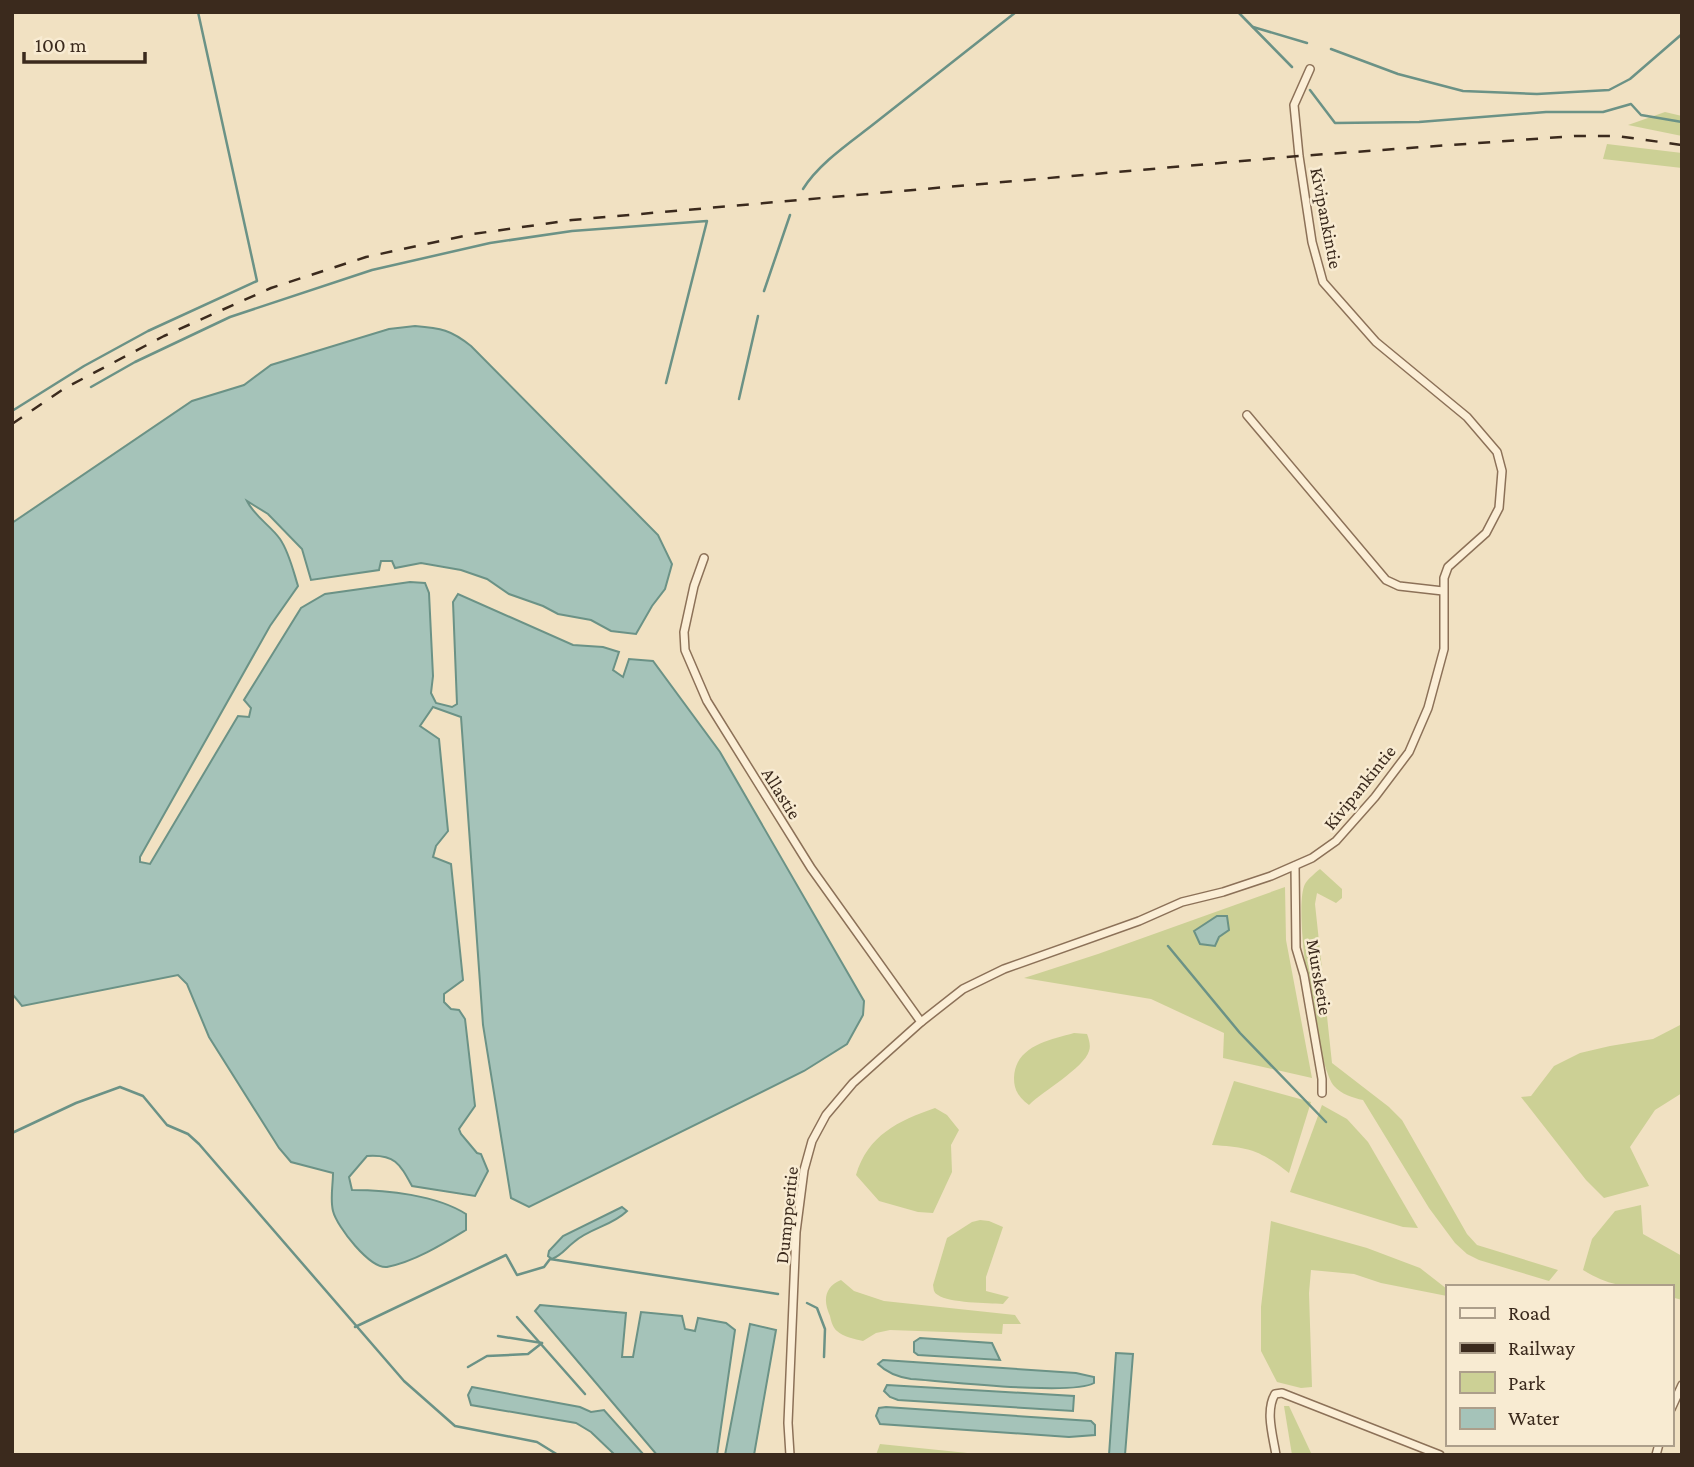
<svg xmlns="http://www.w3.org/2000/svg" width="1694" height="1467" font-family="'Crimson Pro',serif">
  <rect width="100%" height="100%" fill="#f1e1c2"/>
  <g fill="#ccd095">
    <path d="M 1665,112 L 1682,116 L 1682,136 L 1628,125 Z"/>
    <path d="M 1607,144 L 1682,153 L 1682,168 L 1603,159 Z"/>
    <path d="M 1320,869 L 1342,889 L 1342,898 L 1336,903 L 1317,893 L 1315,904 L 1332,1063 L 1389,1107 L 1402,1120 L 1467,1234 L 1477,1245 L 1558,1270 L 1549,1281 L 1479,1260 L 1467,1254 L 1455,1243 L 1429,1208 L 1363,1100 C 1353,1098 1341,1094 1334,1086 C 1317,1066 1292,908 1305,884 C 1308,879 1315,873 1320,869 Z"/>
    <path d="M 1285,887 L 1286,940 L 1312,1078 L 1223,1058 L 1224,1033 L 1151,999 L 1024,978 L 1098,954 Z"/>
    <path d="M 1682,1024 L 1682,1093 L 1655,1110 L 1630,1147 L 1649,1186 L 1604,1198 L 1586,1180 L 1521,1097 L 1531,1096 L 1554,1066 L 1580,1053 L 1610,1046 L 1653,1039 Z"/>
    <path d="M 1074,1033 L 1087,1034 C 1089,1039 1091,1046 1089,1051 C 1084,1068 1043,1091 1029,1105 C 1019,1097 1014,1091 1014,1078 C 1015,1046 1049,1040 1074,1033 Z"/>
    <path d="M 1234,1081 L 1311,1102 L 1289,1173 C 1260,1150 1248,1147 1212,1145 Z"/>
    <path d="M 1322,1105 L 1347,1119 L 1368,1142 L 1418,1228 L 1403,1227 L 1290,1192 Z"/>
    <path d="M 935,1108 L 947,1115 L 959,1130 L 951,1145 L 952,1172 L 933,1213 L 918,1212 L 879,1201 L 856,1175 C 868,1135 898,1121 935,1108 Z"/>
    <path d="M 1641,1205 L 1643,1234 L 1682,1256 L 1682,1300 L 1671,1297 L 1671,1287 C 1634,1287 1616,1290 1583,1270 L 1592,1239 L 1615,1211 Z"/>
    <path d="M 980,1220 L 989,1221 L 1003,1227 L 986,1277 L 986,1291 L 1009,1297 L 1003,1304 C 988,1303 949,1303 938,1295 C 933,1292 934,1290 933,1285 L 947,1238 L 972,1222 Z"/>
    <path d="M 1271,1221 L 1367,1248 L 1420,1268 L 1447,1289 L 1447,1296 L 1381,1283 L 1354,1274 L 1311,1270 L 1309,1293 L 1312,1387 L 1301,1388 L 1277,1382 L 1261,1351 L 1261,1307 Z"/>
    <path d="M 841,1280 L 854,1291 L 884,1301 L 1015,1315 L 1021,1324 L 1003,1324 L 1002,1334 L 890,1330 L 876,1333 L 863,1341 C 855,1339 843,1337 837,1331 C 833,1328 831,1321 830,1316 C 823,1301 824,1287 841,1280 Z"/>
    <path d="M 1284,1406 L 1289,1406 L 1312,1455 L 1292,1455 Z"/>
    <path d="M 880,1444 L 987,1455 L 876,1455 Z"/>
  </g>
  <g fill="#a5c3b9" stroke="#6b9286" stroke-width="2">
    <path d="M 415,326 C 441,328 451,330 471,346 L 658,535 L 672,564 L 665,589 L 652,606 L 636,634 L 611,631 L 591,620 L 558,614 L 543,606 L 509,594 L 487,579 L 461,570 L 421,563 L 395,568 L 392,561 L 381,561 L 379,570 L 311,580 L 302,549 L 268,514 L 247,501 C 255,517 270,525 280,539 C 289,552 293,570 298,586 L 270,626 L 140,857 L 140,862 L 150,864 L 238,716 L 249,717 L 251,708 L 244,700 L 301,608 L 325,594 L 410,582 L 425,583 L 429,593 L 433,676 L 431,693 L 436,703 L 452,707 L 457,704 L 453,602 L 458,594 L 573,645 L 603,647 L 619,652 L 613,670 L 623,677 L 629,659 L 653,661 L 720,752 L 864,1001 L 863,1015 L 847,1044 L 804,1071 L 529,1207 L 511,1198 L 483,1025 L 461,717 L 433,707 L 420,726 L 439,739 L 448,831 L 436,846 L 433,857 L 451,864 L 463,980 L 444,994 L 444,1002 L 451,1009 L 459,1010 L 465,1019 L 475,1106 L 459,1129 L 461,1134 L 477,1153 L 481,1154 L 488,1171 L 475,1196 L 412,1186 C 400,1164 395,1154 367,1156 L 349,1177 L 352,1190 C 387,1190 436,1195 466,1214 L 466,1230 C 443,1244 414,1262 387,1267 C 370,1269 337,1227 333,1211 C 330,1199 333,1185 333,1173 L 291,1162 L 279,1148 L 209,1037 L 187,984 L 178,975 L 22,1006 L 13,995 L 12,523 L 192,401 L 244,385 L 271,365 L 389,329 Z"/>
    <path d="M 1217,916 L 1227,916 L 1229,930 L 1219,937 L 1215,946 L 1200,944 L 1194,931 Z"/>
    <path d="M 622,1207 L 627,1211 C 612,1226 590,1228 574,1242 C 565,1249 562,1255 552,1259 L 548,1256 L 549,1251 L 563,1236 Z"/>
    <path d="M 540,1305 L 626,1313 L 622,1357 L 633,1357 L 641,1312 L 682,1316 L 685,1329 L 695,1331 L 698,1318 L 726,1323 L 735,1330 L 717,1455 L 657,1455 L 535,1311 Z"/>
    <path d="M 750,1324 L 776,1330 L 754,1455 L 725,1455 Z"/>
    <path d="M 920,1338 L 992,1343 L 1000,1360 L 918,1355 L 914,1352 L 914,1342 Z"/>
    <path d="M 1116,1353 L 1133,1354 L 1125,1455 L 1109,1455 Z"/>
    <path d="M 883,1360 L 1076,1373 L 1094,1377 L 1094,1383 C 1072,1396 944,1381 911,1379 C 898,1377 887,1373 878,1364 Z"/>
    <path d="M 887,1385 L 1074,1396 L 1073,1411 L 898,1400 L 890,1397 L 884,1391 Z"/>
    <path d="M 472,1387 L 580,1407 L 591,1412 L 604,1410 L 644,1455 L 615,1455 L 591,1432 L 576,1423 L 471,1405 L 468,1395 Z"/>
    <path d="M 886,1407 L 1091,1421 L 1095,1425 L 1095,1435 L 1069,1437 L 880,1424 L 876,1416 L 879,1408 Z"/>
  </g>
  <g fill="none" stroke-linecap="round" stroke-linejoin="round">
    <g stroke="#6b9286" stroke-width="2.5">
      <path d="M 1238,12 L 1292,67"/>
      <path d="M 1253,27 L 1307,43"/>
      <path d="M 1331,49 L 1398,74 L 1463,91 L 1537,94 L 1609,90 L 1630,79 L 1682,34"/>
      <path d="M 1310,90 L 1335,123 L 1419,122 L 1546,112 L 1603,112 L 1631,104 L 1641,115 L 1682,122"/>
      <path d="M 803,189 C 819,163 851,142 875,123 C 922,86 969,49 1016,12"/>
      <path d="M 764,291 L 790,215"/>
      <path d="M 91,387 L 135,362 L 230,317 L 372,270 L 490,243 L 572,231 L 707,221 L 666,383"/>
      <path d="M 739,399 L 758,316"/>
      <path d="M 12,411 L 84,366 L 148,331 L 257,281 L 198,12"/>
      <path d="M 1168,946 L 1240,1033 L 1326,1122"/>
      <path d="M 12,1133 L 76,1103 L 120,1087 L 143,1096 L 167,1125 L 188,1134 L 199,1144 L 404,1381 L 455,1426 L 537,1442 L 558,1455"/>
      <path d="M 807,1303 L 817,1308 L 825,1329 L 824,1357"/>
      <path d="M 517,1317 L 585,1394"/>
      <path d="M 355,1327 L 506,1255 L 517,1275 L 544,1267 L 550,1259 L 778,1294"/>
      <path d="M 498,1336 L 542,1343"/>
      <path d="M 468,1367 L 487,1356 L 528,1354 L 542,1343"/>
    </g>
    <g stroke="#8c7158" stroke-width="10">
      <g id="street">
        <path d="M 1247,415 L 1386,580 L 1399,586 L 1443,591"/>
        <path d="M 704,558 L 694,586 L 684,632 L 685,650 L 707,701 L 811,868 L 921,1022"/>
        <path d="M 1295,866 L 1296,948 L 1304,975 L 1322,1079 L 1322,1093"/>
        <path d="M 1671,1409 L 1682,1385"/>
        <path d="M 790,1455 L 788,1423 L 796,1232 L 804,1170 L 812,1141 L 826,1115 L 853,1083 L 921,1022 L 963,989 L 1004,969 L 1139,921 L 1182,902 L 1223,892 L 1271,876 L 1312,858 L 1336,841 L 1375,797 L 1409,752 L 1428,708 L 1444,649 L 1444,578 L 1448,567 L 1486,533 L 1499,508 L 1502,471 L 1497,452 L 1467,417 L 1376,342 L 1323,282 L 1312,242 L 1299,156 L 1294,105 L 1310,69"/>
        <path d="M 1276,1455 C 1273,1436 1265,1411 1275,1394 L 1282,1393 L 1440,1455"/>
        <path d="M 1656,1455 L 1659,1444"/>
      </g>
    </g>
    <use href="#street" stroke="#fbeed6" stroke-width="7"/>
    <path stroke="#3b2a1d" stroke-width="2.5" stroke-dasharray="12 12" stroke-linecap="butt" d="M 12,424 L 65,388 L 164,336 L 271,288 L 366,257 L 473,234 L 572,220 L 1299,156 L 1575,136 L 1617,136 L 1682,145"/>
  </g>
  <g text-anchor="middle" stroke-width="5" stroke-linejoin="round" paint-order="stroke">
    <g font-size="19" fill="#3b2a1d" stroke="#f8ebd2">
      <text transform="translate(1327 218) rotate(79)" y="7">Kivipankintie</text>
      <text transform="translate(1359 787) rotate(-51)" y="7">Kivipankintie</text>
      <text transform="translate(782 793) rotate(58)" y="7">Allastie</text>
      <text transform="translate(1320 977) rotate(80)" y="7">Mursketie</text>
      <text transform="translate(786 1215) rotate(-84)" y="7">Dumpperitie</text>
    </g>
  </g>
  <rect width="1694" height="1467" fill="none" stroke="#3b2a1d" stroke-width="28"/>
  <rect x="1446" y="1285" width="228" height="161" fill="#f8ebd2" stroke="#ac9e8a" stroke-width="2"/>
  <rect x="1460" y="1308" width="35" height="10" fill="#fbeed6" stroke="#ac9e8a" stroke-width="2"/>
  <text x="1508" y="1320" font-size="21" fill="#3b2a1d">Road</text>
  <rect x="1460" y="1343" width="35" height="10" fill="#3b2a1d" stroke="#ac9e8a" stroke-width="2"/>
  <text x="1508" y="1355" font-size="21" fill="#3b2a1d">Railway</text>
  <rect x="1460" y="1372" width="35" height="21" fill="#ccd095" stroke="#ac9e8a" stroke-width="2"/>
  <text x="1508" y="1390" font-size="21" fill="#3b2a1d">Park</text>
  <rect x="1460" y="1408" width="35" height="21" fill="#a5c3b9" stroke="#ac9e8a" stroke-width="2"/>
  <text x="1508" y="1425" font-size="21" fill="#3b2a1d">Water</text>
  <path d="M24 52v10h121v-10" fill="none" stroke="#3b2a1d" stroke-width="3.5"/>
  <text x="35" y="52" font-size="21" fill="#3b2a1d" stroke="#f8ebd2" stroke-width="5" paint-order="stroke">100 m</text>
</svg>
